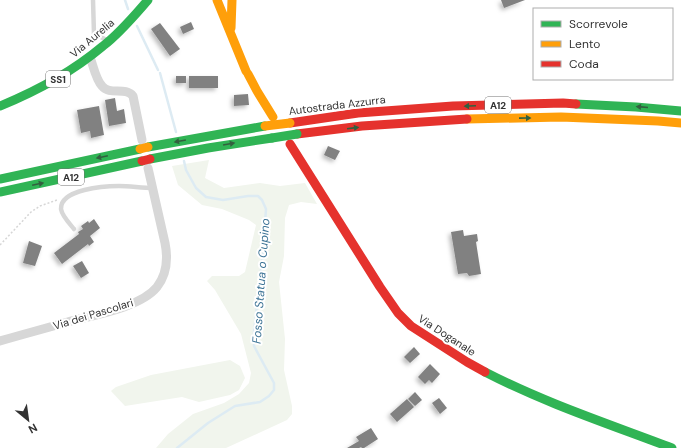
<svg xmlns="http://www.w3.org/2000/svg" width="681" height="448" font-family="'DM Sans',sans-serif">
  <defs>
    <filter id="shadow"><feDropShadow dx="-2.5" dy="2.5" stdDeviation="2" flood-color="#0004"/></filter>
  </defs>
  <rect width="100%" height="100%" fill="#fff"/>
  <g fill="#f1f5ed">
    <path d="M 209,160 L 205,178 L 224,188 L 260,183 L 280,186 L 305,183 L 317,204 L 301,202 L 289,205 L 285,218 L 284,256 L 279,282 L 285,339 L 284,370 L 292,406 L 292,414 L 287,420 L 226,448 L 156,448 L 168,434 L 193,414 L 224,403 L 239,394 L 249,383 L 251,373 L 241,334 L 215,290 L 207,281 L 212,276 L 239,276 L 245,272 L 256,225 L 249,220 L 222,209 L 202,205 L 178,185 L 172,166 Z"/>
    <path d="M 230,360 L 240,366 L 245,378 L 239,390 L 230,395 L 199,402 L 182,397 L 125,406 L 111,391 L 116,387 L 151,375 Z"/>
  </g>
  <g fill="none" stroke-linecap="round" stroke-linejoin="round">
    <g stroke="#ddebf3" stroke-width="2.5">
      <path d="M 125,0 L 128,9"/>
      <path d="M 137,26 L 158,70"/>
      <path d="M 160,73 L 176,132"/>
      <path d="M 177,448 L 208,423 L 235,406 L 260,402 L 269,396 L 274,390 L 274,383 L 254,346 L 254,332 L 263,252 L 266,209 L 262,200 L 258,196 L 248,196 L 223,200 L 206,197 L 196,188 L 186,170 L 184,161"/>
    </g>
  </g>
  <g fill="#818181" filter="url(#shadow)">
    <path d="M 501,0 L 525,0 L 504,8 Z"/>
    <path d="M 191,22 L 194,29 L 183,34 L 180,27 Z"/>
    <path d="M 160,23 L 180,49 L 170,56 L 151,29 Z"/>
    <rect x="176" y="76" width="10" height="7"/>
    <rect x="189" y="76" width="29" height="12"/>
    <path d="M 248,94 L 249,105 L 234,106 L 234,95 Z"/>
    <path d="M 115,98 L 117,111 L 124,109 L 126,123 L 109,126 L 105,100 Z"/>
    <path d="M 99,106 L 104,135 L 91,138 L 90,131 L 81,133 L 77,110 Z"/>
    <path d="M 328,146 L 340,151 L 335,160 L 324,155 Z"/>
    <path d="M 94,219 L 100,228 L 90,236 L 94,242 L 89,246 L 88,244 L 62,264 L 54,253 L 79,234 L 78,232 L 83,229 L 81,226 L 88,221 L 89,223 Z"/>
    <path d="M 463,230 L 464,236 L 477,234 L 478,241 L 476,242 L 481,274 L 469,276 L 467,273 L 458,274 L 451,232 Z"/>
    <path d="M 29,241 L 42,246 L 35,266 L 23,263 Z"/>
    <path d="M 82,261 L 89,273 L 81,278 L 73,266 Z"/>
    <path d="M 414,347 L 420,354 L 410,363 L 404,357 Z"/>
    <path d="M 430,364 L 440,374 L 432,383 L 429,380 L 425,384 L 418,377 Z"/>
    <path d="M 415,392 L 422,400 L 415,406 L 408,399 Z"/>
    <path d="M 439,398 L 447,408 L 440,414 L 432,403 Z"/>
    <path d="M 407,399 L 414,407 L 397,422 L 390,414 Z"/>
    <path d="M 371,428 L 378,439 L 364,448 L 362,448 L 361,447 L 359,448 L 347,448 L 359,441 L 356,437 Z"/>
  </g>
  <g fill="none" stroke-linecap="round" stroke-linejoin="round">
    <path stroke="#d6d6d6" stroke-width="1.5" stroke-dasharray="2 2" stroke-linecap="butt" d="M 0,245 L 31,212 L 40,206 L 57,200"/>
    <g stroke="#d7d7d7" stroke-width="4.5">
      <path d="M 93,0 L 94,34 L 107,40"/>
      <path d="M 74,229 C 70,224 62,216 61,209 C 60,189 105,186 119,186 C 130,186 142,188 153,188"/>
    </g>
    <g stroke="#d7d7d7" stroke-width="9">
      <path d="M 90,57 C 93,65 96,80 102,86 C 110,96 125,86 133,96 L 142,140"/>
      <path d="M 0,341 C 24,334 47,328 71,321 C 95,315 141,307 157,287 C 167,274 168,258 165,243 L 148,168"/>
    </g>
    <g stroke="#30b455" stroke-width="9">
      <path d="M 576,104 L 636,107 L 681,111"/>
      <path d="M 0,106 C 37,91 72,72 103,46 C 120,33 134,16 148,0"/>
      <path d="M 148,147 L 265,126"/>
      <path d="M 150,159 L 208,148 L 272,138"/>
      <path d="M 0,179 L 140,149"/>
      <path d="M 0,192 L 142,161"/>
      <path d="M 485,372 C 545,403 609,424 672,448"/>
    </g>
    <g stroke="#ff9f0a" stroke-width="9">
      <path d="M 217,0 L 246,71"/>
      <path d="M 231,28 L 232,0"/>
      <path d="M 248,74 L 257,91 L 273,117"/>
      <path d="M 467,119 L 561,117 L 658,121 L 681,123"/>
    </g>
    <g stroke="#e5322d" stroke-width="9">
      <path d="M 290,123 L 358,113 L 453,106 L 563,103 L 576,104"/>
      <path d="M 297,134 L 362,126 L 467,119"/>
      <path d="M 290,144 L 380,287 L 398,313 L 411,326 L 467,362 L 485,372"/>
    </g>
    <path stroke="#30b455" stroke-width="9" d="M 272,138 L 297,134"/>
    <g stroke="#ff9f0a" stroke-width="9">
      <path d="M 265,126 L 290,123"/>
      <path d="M 140,149 L 148,147"/>
    </g>
    <path stroke="#e5322d" stroke-width="9" d="M 142,161 L 150,159"/>
  </g>
  <defs><path id="oneway-solid" d="M-6-.8H1V-3.2L6.5 0L1 3.2V.8H-6Z"/></defs>
  <g fill="#32603f">
    <use href="#oneway-solid" transform="translate(470 106) rotate(178)"/>
    <use href="#oneway-solid" transform="translate(642 107) rotate(-175)"/>
    <use href="#oneway-solid" transform="translate(525 118) rotate(-1)"/>
    <use href="#oneway-solid" transform="translate(353 128) rotate(-7)"/>
    <use href="#oneway-solid" transform="translate(180 141) rotate(170)"/>
    <use href="#oneway-solid" transform="translate(229 144) rotate(-10)"/>
    <use href="#oneway-solid" transform="translate(102 157) rotate(168)"/>
    <use href="#oneway-solid" transform="translate(38 184) rotate(-12)"/>
  </g>
  <g text-anchor="middle" stroke-width="4" stroke-linejoin="round" paint-order="stroke">
    <g fill="#fff" stroke="#707070" stroke-width="1">
      <rect x="46" y="71" width="24" height="16" rx="3"/>
      <rect x="485" y="97" width="26" height="16" rx="3"/>
      <rect x="58" y="169" width="26" height="16" rx="3"/>
    </g>
    <g font-size="10" font-weight="bold" fill="#333">
      <text x="58" y="83">SS1</text>
      <text x="498" y="109">A12</text>
      <text x="71" y="181">A12</text>
    </g>
    <g font-size="11" fill="#333" stroke="#fff">
      <text transform="translate(92 38) rotate(-40)" y="4">Via Aurelia</text>
      <text transform="translate(337 105) rotate(-7)" y="4">Autostrada Azzurra</text>
      <text transform="translate(93 314) rotate(-17)" y="4">Via dei Pascolari</text>
      <text transform="translate(447 335) rotate(33)" y="4">Via Doganale</text>
    </g>
    <g font-size="12" font-style="italic" fill="#3f7597" stroke="#fff">
      <text transform="translate(261 281) rotate(-86)" y="4">Fosso Statua o Cupino</text>
    </g>
  </g>
  <rect x="533" y="8" width="140" height="72" fill="#ffffff" stroke="#adadad"/>
  <rect x="541" y="21" width="20" height="6" fill="#30b455" stroke="#adadad"/>
  <text x="569" y="28" font-size="12" fill="#333333">Scorrevole</text>
  <rect x="541" y="41" width="20" height="6" fill="#ff9f0a" stroke="#adadad"/>
  <text x="569" y="48" font-size="12" fill="#333333">Lento</text>
  <rect x="541" y="61" width="20" height="6" fill="#e5322d" stroke="#adadad"/>
  <text x="569" y="68" font-size="12" fill="#333333">Coda</text>
  <g transform="translate(28 420) rotate(151)" stroke="#ffffff" stroke-width="3" paint-order="stroke">
  <path d="M0-3L7 15L0 10L-7 15Z" fill="#333333"/>
  <text y="-6" font-size="11" font-weight="bold" text-anchor="middle" fill="#333333">N</text>
  </g>
</svg>
